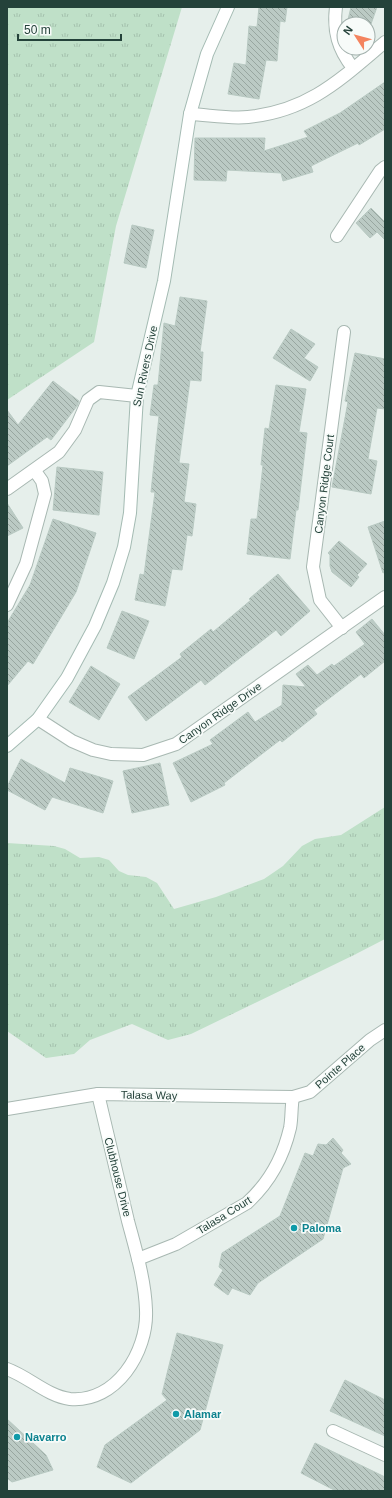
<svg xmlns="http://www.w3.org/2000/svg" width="392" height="1498" font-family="Arial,sans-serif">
  <defs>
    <pattern id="grass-tufts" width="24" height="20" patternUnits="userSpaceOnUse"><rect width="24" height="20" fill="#bfe0c8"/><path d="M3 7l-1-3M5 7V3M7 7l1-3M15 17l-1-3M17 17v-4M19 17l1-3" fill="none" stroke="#a4c1ad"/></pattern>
    <pattern id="building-back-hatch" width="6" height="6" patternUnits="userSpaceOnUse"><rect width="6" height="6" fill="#bbcac4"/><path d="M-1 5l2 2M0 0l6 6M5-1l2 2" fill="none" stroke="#98a6a0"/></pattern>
  </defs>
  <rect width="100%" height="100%" fill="#e6efeb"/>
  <g fill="url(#grass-tufts)">
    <path d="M 7,7 L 182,7 L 116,226 L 94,342 L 7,400 Z"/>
    <path d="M 385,807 L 385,939 L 354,955 L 191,1034 L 168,1040 L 132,1024 L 90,1040 L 74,1054 L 46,1058 L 7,1031 L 7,843 L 54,846 L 65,849 L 80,858 L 99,857 L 109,860 L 119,871 L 128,875 L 146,877 L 157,883 L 174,909 L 216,897 L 264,879 L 283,866 L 302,846 L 315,839 L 341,835 Z"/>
  </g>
  <g fill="url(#building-back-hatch)" stroke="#b8c9c2">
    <path d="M 259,7 L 287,7 L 285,22 L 280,21 L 277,61 L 266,60 L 259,99 L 228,94 L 234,63 L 246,65 L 249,26 L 257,27 Z"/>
    <path d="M 351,7 L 377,7 L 371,24 L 347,24 Z"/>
    <path d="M 385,82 L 385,129 L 359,145 L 358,143 L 311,166 L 313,172 L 283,181 L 281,173 L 227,170 L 226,181 L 194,180 L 195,138 L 265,138 L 264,151 L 308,137 L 304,131 L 340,113 Z"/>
    <path d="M 371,208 L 385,222 L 385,240 L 377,232 L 370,238 L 356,223 Z"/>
    <path d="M 132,225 L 154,230 L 146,268 L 124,263 Z"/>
    <path d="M 180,297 L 207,301 L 200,352 L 203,352 L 201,381 L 190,380 L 179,463 L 189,464 L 184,502 L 196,504 L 192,536 L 187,535 L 182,570 L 172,569 L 165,606 L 135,600 L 140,574 L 144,575 L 155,492 L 151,492 L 159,416 L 150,415 L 154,385 L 158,385 L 164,323 L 175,326 Z"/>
    <path d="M 291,329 L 315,344 L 304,358 L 318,367 L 310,381 L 273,358 Z"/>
    <path d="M 355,353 L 385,359 L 385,409 L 377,408 L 368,459 L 377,461 L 371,494 L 332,487 L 348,402 L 345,401 Z"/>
    <path d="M 53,381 L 79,401 L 77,406 L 51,440 L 47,437 L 7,466 L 7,410 L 18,425 Z"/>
    <path d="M 276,385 L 306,389 L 299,432 L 307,433 L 298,510 L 296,510 L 290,559 L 247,554 L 251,519 L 257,519 L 263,465 L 261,465 L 265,428 L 269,429 Z"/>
    <path d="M 57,467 L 103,472 L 99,515 L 53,510 Z"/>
    <path d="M 7,503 L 23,528 L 7,536 Z"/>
    <path d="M 53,519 L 96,533 L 76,592 L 33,664 L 28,661 L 7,686 L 7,623 L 30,585 Z"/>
    <path d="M 385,521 L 385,572 L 383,573 L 368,527 Z"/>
    <path d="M 339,541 L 367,564 L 357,575 L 359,577 L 351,587 L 332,572 L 330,566 L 330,555 L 328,553 Z"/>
    <path d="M 278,574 L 310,611 L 281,636 L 276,630 L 205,685 L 201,680 L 146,721 L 128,697 L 182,657 L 180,654 L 211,629 L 213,632 L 251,600 L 249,599 Z"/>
    <path d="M 122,611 L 149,621 L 134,659 L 107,648 Z"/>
    <path d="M 372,619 L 385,635 L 385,661 L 364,678 L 361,674 L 314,710 L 317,714 L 282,742 L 280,740 L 224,783 L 225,785 L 191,802 L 173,763 L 213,744 L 210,740 L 248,712 L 255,722 L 282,705 L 283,685 L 306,687 L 296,674 L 308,665 L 317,675 L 332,664 L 334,666 L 365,644 L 356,632 Z"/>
    <path d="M 91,666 L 120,684 L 99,720 L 69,702 Z"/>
    <path d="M 21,759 L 65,783 L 70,768 L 113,781 L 103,813 L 52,797 L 45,810 L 7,790 L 7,787 Z"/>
    <path d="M 160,763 L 169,805 L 132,813 L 123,771 Z"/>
    <path d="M 333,1138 L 343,1150 L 341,1153 L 351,1164 L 343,1168 L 323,1239 L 258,1283 L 250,1295 L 232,1288 L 228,1295 L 214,1285 L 223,1270 L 219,1267 L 222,1253 L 280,1216 L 305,1153 L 313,1156 L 318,1144 L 326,1145 Z"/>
    <path d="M 177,1333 L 223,1345 L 200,1430 L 131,1483 L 97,1467 L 105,1445 L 167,1400 L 162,1394 Z"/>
    <path d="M 345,1380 L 385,1400 L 385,1436 L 330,1411 Z"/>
    <path d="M 7,1419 L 46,1455 L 53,1470 L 12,1482 L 7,1478 Z"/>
    <path d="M 315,1443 L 385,1477 L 385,1491 L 336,1491 L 301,1473 Z"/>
  </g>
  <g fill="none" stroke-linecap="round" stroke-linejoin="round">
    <g stroke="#a8b8b2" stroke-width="14">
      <g id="street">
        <path d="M 336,7 C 333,31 338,49 353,68"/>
        <path d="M 190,114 C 209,115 230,119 248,117 C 309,111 341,79 385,42"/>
        <path d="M 337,236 L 380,171 L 385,167"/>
        <path d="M 7,489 L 59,452 L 75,430 L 88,400 L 99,392 L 137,396"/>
        <path d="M 7,605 L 26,564 L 45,494 L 42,481 L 35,471"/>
        <path d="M 342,628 L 320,600 L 313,567 L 344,332"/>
        <path d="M 38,719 L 72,741 L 93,750 L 111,754 L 143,755 L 176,744 L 385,597"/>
        <path d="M 7,1109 L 98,1094 L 293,1097 L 310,1092 L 370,1040 L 385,1030"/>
        <path d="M 138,1259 L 176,1244 L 247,1203 C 269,1183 283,1158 290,1128 C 292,1118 291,1107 293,1097"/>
        <path d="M 7,1369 C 29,1377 47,1396 70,1399 C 116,1403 148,1352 146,1310 C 145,1280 136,1251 128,1221 C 118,1179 108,1136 98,1094"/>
        <path d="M 333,1431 L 385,1455"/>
      </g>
    </g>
    <g stroke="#a4bbb3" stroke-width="14">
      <path id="secondary" d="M 7,746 L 38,719 L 67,678 L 95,626 L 113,583 L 124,547 L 130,513 L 137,396 L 164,281 L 190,114 L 207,54 L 228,7"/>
    </g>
    <use href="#street" stroke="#fff" stroke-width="12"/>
    <use href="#secondary" stroke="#fff" stroke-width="12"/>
  </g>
  <g fill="#0f9aa8" stroke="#f7fbf9" stroke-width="1.5">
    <circle cx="294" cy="1228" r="4"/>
    <circle cx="176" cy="1414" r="4"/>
    <circle cx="17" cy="1437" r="4"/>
  </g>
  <g text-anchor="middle" stroke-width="3.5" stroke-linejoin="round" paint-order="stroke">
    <g font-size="11" fill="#24423a" stroke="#f7fbf9">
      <text transform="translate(145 366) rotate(-78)" y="4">Sun Rivers Drive</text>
      <text transform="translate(324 484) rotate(-83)" y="4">Canyon Ridge Court</text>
      <text transform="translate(220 713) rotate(-35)" y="4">Canyon Ridge Drive</text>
      <text transform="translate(340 1066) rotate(-41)" y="4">Pointe Place</text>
      <text transform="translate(149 1095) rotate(1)" y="4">Talasa Way</text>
      <text transform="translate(118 1177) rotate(76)" y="4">Clubhouse Drive</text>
      <text transform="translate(224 1215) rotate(-32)" y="4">Talasa Court</text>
    </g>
    <g font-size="11" font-weight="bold" fill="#0d838f" stroke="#f7fbf9" text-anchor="start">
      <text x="302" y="1232">Paloma</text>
      <text x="184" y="1418">Alamar</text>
      <text x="25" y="1441">Navarro</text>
    </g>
  </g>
  <rect width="392" height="1498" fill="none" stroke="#24423a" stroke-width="16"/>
  <g transform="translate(356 36) rotate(306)"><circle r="19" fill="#f7fbf9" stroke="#a3b1ad"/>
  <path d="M0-3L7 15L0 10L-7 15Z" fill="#f4845f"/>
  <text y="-6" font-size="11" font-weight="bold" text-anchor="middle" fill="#24423a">N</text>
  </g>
  <path d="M18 34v6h103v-6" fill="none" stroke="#24423a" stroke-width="2"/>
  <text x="24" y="34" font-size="12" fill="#24423a" stroke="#f7fbf9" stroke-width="3" paint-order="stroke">50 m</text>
</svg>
